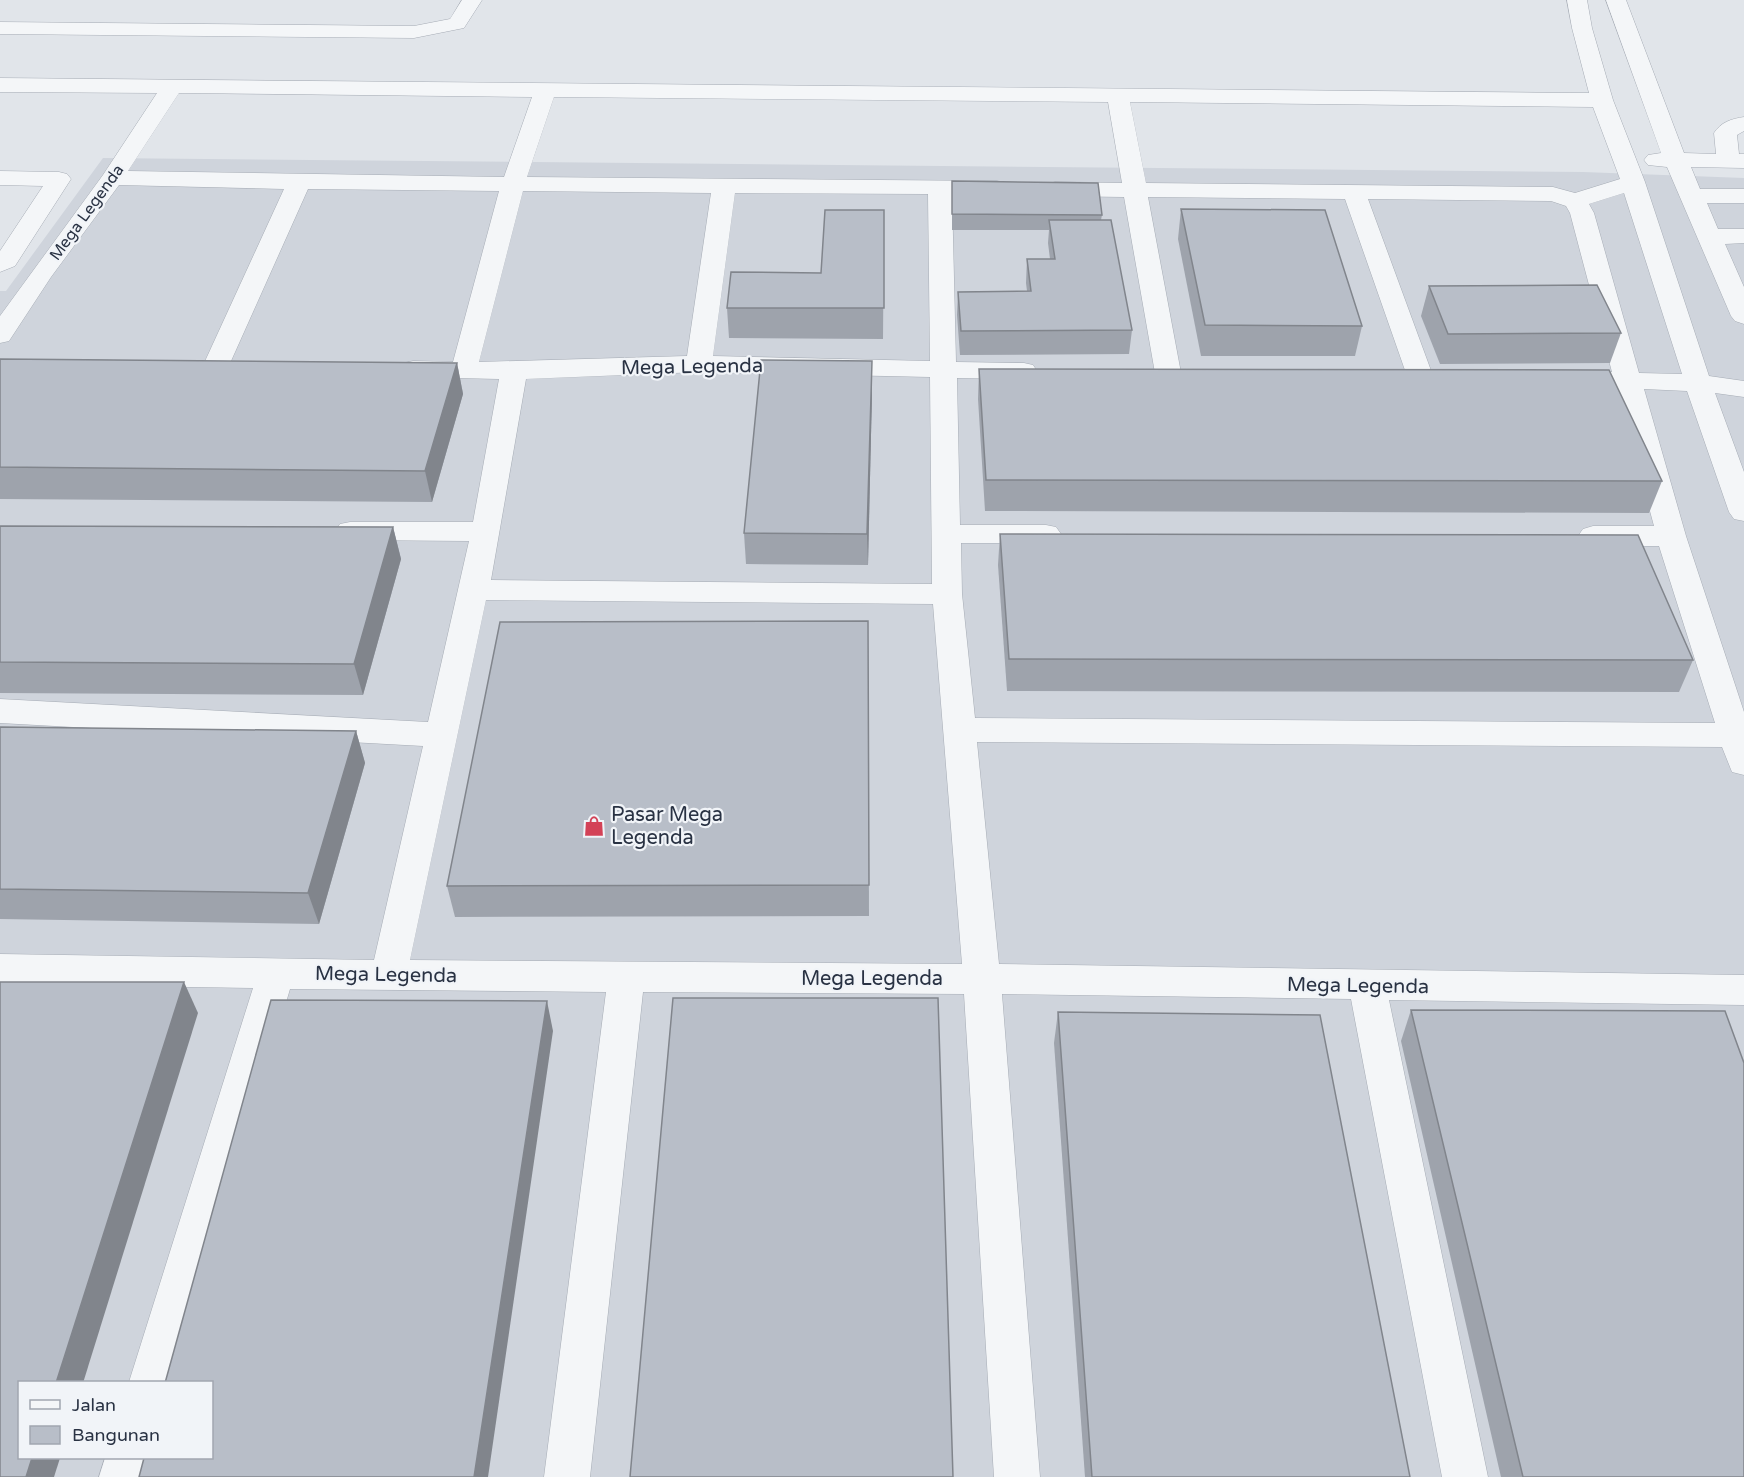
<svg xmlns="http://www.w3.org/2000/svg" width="1744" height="1477" font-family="'Varela Round',sans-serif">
  <rect width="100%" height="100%" fill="#e1e5ea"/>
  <path fill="#cfd4dc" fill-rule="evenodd" d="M 103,158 L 1583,172 L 1744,178 L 1744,1477 L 0,1477 L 0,291 L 6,291 ZM 20,1382 L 212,1382 L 212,1458 L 20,1458 Z"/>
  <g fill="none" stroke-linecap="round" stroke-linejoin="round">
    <g stroke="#a6acb5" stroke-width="1">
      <g id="minor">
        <path d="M 462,0 L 482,0 L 464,28 L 414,38 L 0,34 L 0,22 L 414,26 L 450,19 Z"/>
        <path d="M 1567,0 L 1587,0 L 1592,28 L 1613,100 L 1645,182 L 1709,376 L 1744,381 L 1744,397 L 1715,393 L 1744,472 L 1744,521 L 1734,519 L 1729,512 L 1687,391 L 1644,389 L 1686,536 L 1744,712 L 1744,775 L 1732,772 L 1722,747 L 977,742 L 999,964 L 1744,975 L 1744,1005 L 1389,1000 L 1488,1477 L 1442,1477 L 1351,999 L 1002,994 L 1040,1477 L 994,1477 L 964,994 L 643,992 L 590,1477 L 544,1477 L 606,992 L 290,989 L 173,1382 L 129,1382 L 253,988 L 0,984 L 0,954 L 374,960 L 423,746 L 0,723 L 0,699 L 428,722 L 469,541 L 350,540 L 340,538 L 335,531 L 340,524 L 350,522 L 473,522 L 499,379 L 413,377 L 404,375 L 400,369 L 404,363 L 413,361 L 453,362 L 499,191 L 308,189 L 227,370 L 223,376 L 214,378 L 205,376 L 201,370 L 284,189 L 119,185 L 51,277 L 9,341 L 0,343 L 0,316 L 103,175 L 157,93 L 0,92 L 0,78 L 1589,93 L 1572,28 ZM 179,93 L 532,97 L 504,177 L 128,171 ZM 554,97 L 1108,102 L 1122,183 L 1055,182 L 1047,184 L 1043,189 L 1047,194 L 1055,196 L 1124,197 L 1155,373 L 1159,379 L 1168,381 L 1177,379 L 1181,373 L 1148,197 L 1345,199 L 1407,376 L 1411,382 L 1420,384 L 1429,382 L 1433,376 L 1368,199 L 1551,201 L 1566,206 L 1570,213 L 1612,372 L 1600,374 L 1596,380 L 1600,386 L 1617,388 L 1654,526 L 1593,526 L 1583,529 L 1578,536 L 1583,543 L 1593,546 L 1659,546 L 1715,723 L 975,718 L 962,594 L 961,543 L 1046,543 L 1056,541 L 1061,534 L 1056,527 L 1046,525 L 960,525 L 957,378 L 1024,379 L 1033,377 L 1037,371 L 1033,365 L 1024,363 L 956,362 L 952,195 L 997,195 L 1005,193 L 1009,188 L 1005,183 L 997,181 L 527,177 ZM 1130,102 L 1593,107 L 1620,179 L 1575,193 L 1553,187 L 1146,183 ZM 523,191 L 711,193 L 687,356 L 479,362 ZM 735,193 L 928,194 L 930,361 L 713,356 ZM 1624,193 L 1682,374 L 1639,373 L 1594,213 L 1589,204 ZM 699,372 L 930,377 L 932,584 L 491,580 L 526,379 ZM 486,600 L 933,604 L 962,964 L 410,960 Z"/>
        <path d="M 1606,0 L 1626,0 L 1684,153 L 1716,154 L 1714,133 C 1721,122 1731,119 1744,117 L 1744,131 L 1737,135 L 1739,154 L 1744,154 L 1744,168 L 1691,167 L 1700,189 L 1744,189 L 1744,203 L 1707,203 L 1718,229 L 1744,229 L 1744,243 L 1725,244 L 1744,287 L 1744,324 L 1735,321 L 1731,316 L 1667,167 L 1648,165 L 1644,160 L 1648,155 L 1661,153 Z"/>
        <path d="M 0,171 L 59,172 L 67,174 L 71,179 L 15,266 L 0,272 L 0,251 L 43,186 L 0,185 Z"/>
        <path d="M 105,1458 L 151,1458 L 145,1477 L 99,1477 Z"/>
      </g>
    </g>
    <use href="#minor" fill="#f4f6f8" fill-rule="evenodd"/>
  </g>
  <g fill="#9ea3ac">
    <path d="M 952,181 L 1102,215 L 1101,220 L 1132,330 L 1129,354 L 960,355 L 957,315 L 958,292 L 1027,291 L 1026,283 L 1027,259 L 1050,259 L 1048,243 L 1049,230 L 952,230 Z"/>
    <path d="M 1181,209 L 1362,326 L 1355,356 L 1201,356 L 1178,239 Z"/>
    <path d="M 884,210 L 883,339 L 729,338 L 727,308 L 821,273 Z"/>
    <path d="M 1429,286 L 1621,333 L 1610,363 L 1440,364 L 1421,316 Z"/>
    <path d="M 0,359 L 457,363 L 463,394 L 432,502 L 0,499 Z"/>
    <path d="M 979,369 L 1662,481 L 1649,513 L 985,511 L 978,399 Z"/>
    <path d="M 872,392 L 868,565 L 746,564 L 744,533 Z"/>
    <path d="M 0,526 L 393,527 L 401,559 L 363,695 L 0,693 Z"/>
    <path d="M 1000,534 L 1693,660 L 1679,692 L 1007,691 L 998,565 Z"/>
    <path d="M 868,621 L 869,916 L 455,917 L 447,886 Z"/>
    <path d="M 0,727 L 356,731 L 365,763 L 319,924 L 0,919 Z"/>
    <path d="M 1411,1010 L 1744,1477 L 1501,1477 L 1401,1041 Z"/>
    <path d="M 1058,1012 L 1410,1477 L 1085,1477 L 1054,1043 Z"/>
  </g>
  <g fill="#81858c">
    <path d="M 872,361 L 872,392 L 868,565 L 867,534 Z"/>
    <path d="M 457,363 L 463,394 L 432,502 L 425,471 Z"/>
    <path d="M 393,527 L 401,559 L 363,695 L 354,664 Z"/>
    <path d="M 356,731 L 365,763 L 319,924 L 308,893 Z"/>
    <path d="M 184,982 L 198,1013 L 83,1383 L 56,1383 Z"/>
    <path d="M 547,1001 L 553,1031 L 488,1477 L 474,1477 Z"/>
    <path d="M 32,1458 L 60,1458 L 54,1477 L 26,1477 Z"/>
  </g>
  <g fill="#b8bec8" stroke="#81858c" stroke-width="1.5">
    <path d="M 952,181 L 1098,183 L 1102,215 L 952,214 Z"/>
    <path d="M 1181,209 L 1325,210 L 1362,326 L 1205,325 Z"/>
    <path d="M 825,210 L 884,210 L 884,308 L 727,308 L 731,272 L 821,273 Z"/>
    <path d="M 1049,220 L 1111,220 L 1132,330 L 961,331 L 958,292 L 1031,291 L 1027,259 L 1055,259 Z"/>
    <path d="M 1597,285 L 1621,333 L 1448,334 L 1429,286 Z"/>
    <path d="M 0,359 L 457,363 L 425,471 L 0,467 Z"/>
    <path d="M 761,360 L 872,361 L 867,534 L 744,533 Z"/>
    <path d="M 979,369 L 1609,370 L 1662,481 L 986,480 Z"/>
    <path d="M 0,526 L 393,527 L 354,664 L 0,662 Z"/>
    <path d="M 1000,534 L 1638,535 L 1693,660 L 1009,659 Z"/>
    <path d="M 868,621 L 869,885 L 447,886 L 500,622 Z"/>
    <path d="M 0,727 L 356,731 L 308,893 L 0,889 Z"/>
    <path d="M 0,982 L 184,982 L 56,1383 L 20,1383 L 20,1458 L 32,1458 L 26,1477 L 0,1477 Z"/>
    <path d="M 673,998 L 938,998 L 953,1477 L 630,1477 Z"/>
    <path d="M 271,1000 L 547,1001 L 474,1477 L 139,1477 L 144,1458 L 212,1458 L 212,1383 L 165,1383 Z"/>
    <path d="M 1411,1010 L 1725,1011 L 1744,1063 L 1744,1477 L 1523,1477 Z"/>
    <path d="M 1058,1012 L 1320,1015 L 1410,1477 L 1092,1477 Z"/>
  </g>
  <defs>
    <g id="shop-bare" transform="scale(1.62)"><path d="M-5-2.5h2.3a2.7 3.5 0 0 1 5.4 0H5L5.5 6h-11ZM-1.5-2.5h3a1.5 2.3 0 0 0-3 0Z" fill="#d34257" stroke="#f1f4f8" stroke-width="2.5" paint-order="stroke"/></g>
  </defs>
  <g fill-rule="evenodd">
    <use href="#shop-bare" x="594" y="826"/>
  </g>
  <g text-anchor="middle" stroke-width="4.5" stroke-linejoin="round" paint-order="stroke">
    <g font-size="16" fill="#293243" stroke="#f1f4f8">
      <text transform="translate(86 212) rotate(-54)" y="6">Mega Legenda</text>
    </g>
    <g font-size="20" fill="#293243" stroke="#f1f4f8">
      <text transform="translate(692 366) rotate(-1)" y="7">Mega Legenda</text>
      <text transform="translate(386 974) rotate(1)" y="7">Mega Legenda</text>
      <text x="872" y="985">Mega Legenda</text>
      <text transform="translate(1358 985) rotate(1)" y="7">Mega Legenda</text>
    </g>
    <g font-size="20" fill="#293243" stroke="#f1f4f8" text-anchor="start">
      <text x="611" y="821">Pasar Mega<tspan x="611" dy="23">Legenda</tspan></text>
    </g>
  </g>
  <rect x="18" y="1381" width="195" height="78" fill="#f1f4f8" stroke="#a1a6b0" stroke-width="1.5"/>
  <rect x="30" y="1400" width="30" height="9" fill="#f4f6f8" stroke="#a1a6b0" stroke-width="1.5"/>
  <text x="72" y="1411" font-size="18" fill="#293243">Jalan</text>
  <rect x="30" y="1426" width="30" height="18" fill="#b8bec8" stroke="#a1a6b0" stroke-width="1.5"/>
  <text x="72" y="1441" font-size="18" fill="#293243">Bangunan</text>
</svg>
